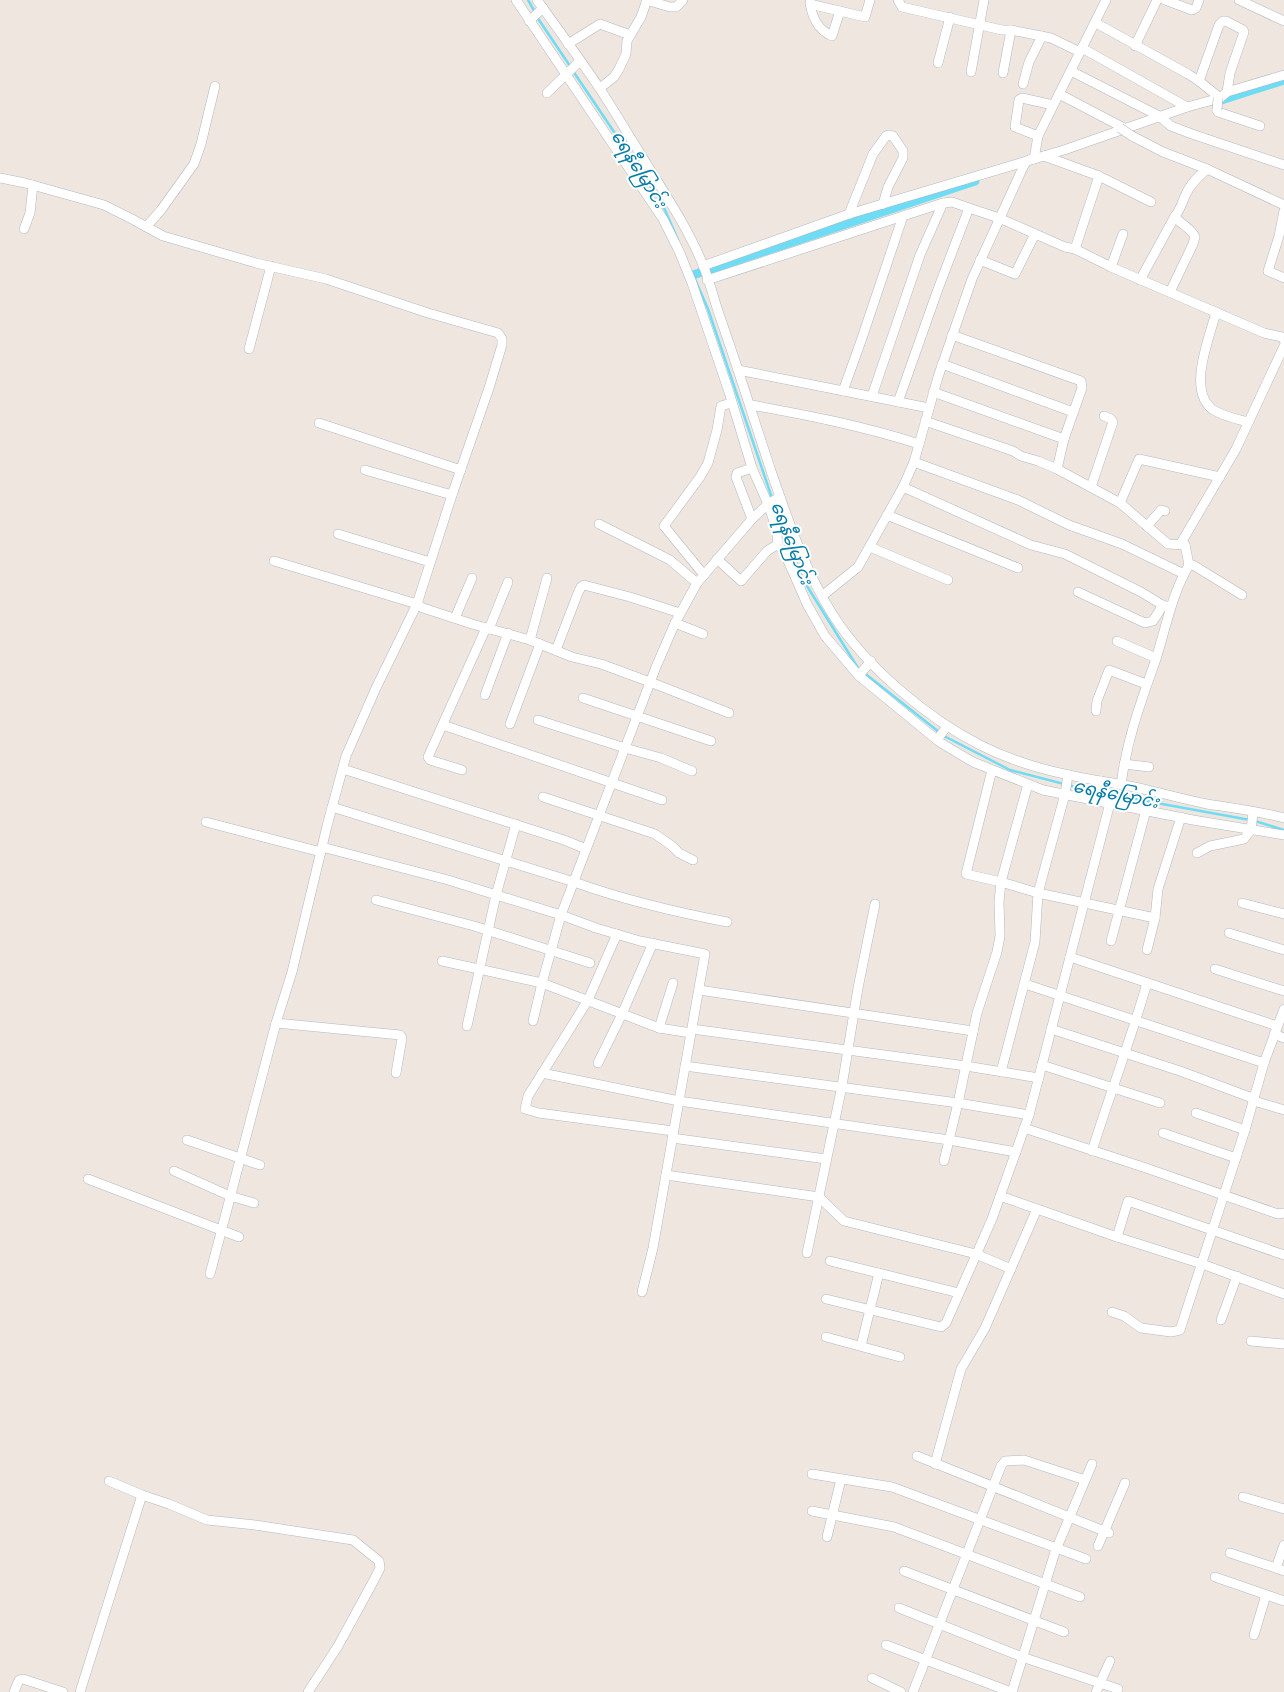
<svg xmlns="http://www.w3.org/2000/svg" width="1284" height="1692" font-family="'Exo 2','Noto Sans Myanmar',sans-serif">
  <rect width="100%" height="100%" fill="#efe7df"/>
  <g fill="none" stroke-linecap="round" stroke-linejoin="round">
    <g stroke="#6edcf5" stroke-width="2.5">
      <path d="M 528,0 L 535,12"/>
      <path d="M 537,17 L 570,66"/>
      <path d="M 573,71 L 662,203 L 678,240"/>
      <path d="M 694,277 L 708,309 L 772,498"/>
      <path d="M 774,503 L 802,578 L 858,668 L 939,732"/>
      <path d="M 944,736 L 1010,770 L 1091,791 L 1250,820"/>
      <path d="M 1255,821 L 1284,830"/>
    </g>
    <g stroke="#6edcf5" stroke-width="9">
      <path d="M 1215,102 L 1284,80"/>
      <path d="M 693,275 L 975,181"/>
    </g>
    <g stroke="#b3b7c1" stroke-width="10">
      <g id="minor">
        <path d="M 516,0 L 663,219 L 679,251 L 692,283 L 729,392 L 752,468 L 768,504 L 776,527 L 778,544 L 785,554 L 807,604 L 825,636 L 859,676 L 937,740"/>
        <path d="M 537,0 C 558,29 580,59 600,89 C 614,110 627,133 641,155 C 663,191 687,226 703,265 C 710,282 714,300 720,317 C 738,368 754,420 771,471 C 788,520 805,571 833,615 C 865,666 927,718 980,745 C 1023,767 1072,777 1119,784 C 1148,789 1177,798 1207,804 C 1233,808 1258,811 1284,818"/>
        <path d="M 646,0 L 670,7 L 676,7 L 683,0"/>
        <path d="M 810,0 C 811,16 818,30 832,36 L 840,11"/>
        <path d="M 898,0 L 902,7 L 1002,30 L 1011,30 L 1051,38 L 1080,52"/>
        <path d="M 1165,0 L 1192,10 L 1196,8 L 1199,0"/>
        <path d="M 1239,0 L 1284,21"/>
        <path d="M 810,4 L 865,17 L 870,0"/>
        <path d="M 529,21 L 543,8"/>
        <path d="M 1096,23 L 1188,74 L 1199,81 L 1220,98"/>
        <path d="M 568,44 L 600,24 L 630,35"/>
        <path d="M 1135,46 L 1157,0"/>
        <path d="M 1082,48 L 1187,107"/>
        <path d="M 938,63 L 950,17"/>
        <path d="M 1071,71 L 1159,116 L 1171,126 L 1192,134 L 1284,165"/>
        <path d="M 971,72 L 984,0"/>
        <path d="M 1003,73 L 1011,30"/>
        <path d="M 1199,81 L 1219,25 L 1223,21 L 1226,21 L 1243,30 L 1244,32 L 1230,73 L 1227,92"/>
        <path d="M 1023,84 L 1029,62 L 1042,36"/>
        <path d="M 600,88 L 614,77 L 619,69 L 626,54 L 627,41 L 641,17 L 647,0"/>
        <path d="M 547,93 L 580,61"/>
        <path d="M 1059,94 L 1124,128 L 1121,128"/>
        <path d="M 1217,110 L 1218,112 L 1260,126"/>
        <path d="M 1038,136 L 1015,127 L 1019,100 L 1022,98 L 1053,105"/>
        <path d="M 1132,136 L 1163,152 L 1207,169 L 1284,205"/>
        <path d="M 1044,156 L 1099,176 L 1151,202"/>
        <path d="M 1034,159 L 1038,136 L 1106,0"/>
        <path d="M 0,178 L 25,183 L 104,205 L 132,219 L 163,236 L 256,263 L 326,279 L 428,313 L 498,333 L 502,339 L 502,345 L 489,388 L 452,495 L 417,604 L 423,608 L 472,624 L 530,640 L 572,657 L 601,664 L 650,682 L 729,713"/>
        <path d="M 1284,211 L 1279,236 L 1268,271 L 1284,278"/>
        <path d="M 849,214 L 873,154 L 886,136 L 888,135 L 893,136 L 903,151 L 903,158 L 888,187 L 883,204"/>
        <path d="M 146,227 L 161,210 L 194,164 L 201,144 L 215,86"/>
        <path d="M 24,229 L 30,213 L 33,185"/>
        <path d="M 1075,249 L 1099,176"/>
        <path d="M 980,260 L 1015,274 L 1035,234"/>
        <path d="M 703,266 L 849,214 L 1064,150 L 1187,107 L 1220,98 L 1227,92 L 1284,75"/>
        <path d="M 1111,267 L 1123,234"/>
        <path d="M 707,280 L 903,216"/>
        <path d="M 1140,280 L 1175,216"/>
        <path d="M 1170,292 L 1193,244 L 1195,237 C 1191,227 1180,225 1175,216 C 1181,209 1182,202 1186,194 C 1190,184 1199,176 1207,169"/>
        <path d="M 1216,312 C 1210,337 1187,389 1212,409 C 1222,416 1236,419 1248,422"/>
        <path d="M 952,335 L 1081,381 L 1082,388 L 1064,439 L 1057,469"/>
        <path d="M 249,349 L 271,266"/>
        <path d="M 942,364 L 1073,412"/>
        <path d="M 738,370 L 929,408"/>
        <path d="M 843,391 L 861,341 L 903,216 L 943,203"/>
        <path d="M 933,392 L 1064,439"/>
        <path d="M 872,396 L 920,255 L 943,203 L 952,202 L 969,208"/>
        <path d="M 898,402 L 938,289 L 969,208 L 999,218 L 1065,247 L 1075,249 L 1111,267 L 1264,333 L 1282,337 L 1284,340"/>
        <path d="M 751,405 C 807,415 863,426 919,444"/>
        <path d="M 925,421 L 1013,451 L 1021,456 L 1038,461 L 1057,469 L 1120,503 L 1168,544 L 1185,545"/>
        <path d="M 319,423 L 461,470"/>
        <path d="M 914,462 L 1018,500 L 1069,525 L 1122,544 L 1184,574"/>
        <path d="M 365,470 L 452,495"/>
        <path d="M 903,487 L 1031,545 L 1065,554 L 1141,592 L 1164,606 L 1171,606"/>
        <path d="M 1091,487 L 1113,422 L 1111,419 L 1104,416"/>
        <path d="M 1120,503 L 1139,459 L 1220,477"/>
        <path d="M 887,515 L 1018,568"/>
        <path d="M 752,519 L 736,477 L 737,473 L 752,468"/>
        <path d="M 599,524 L 670,560 L 697,583"/>
        <path d="M 1147,526 L 1161,510 L 1165,511"/>
        <path d="M 338,534 L 430,562"/>
        <path d="M 870,547 L 948,580"/>
        <path d="M 717,559 L 741,581 L 767,551 L 778,544"/>
        <path d="M 274,561 L 417,604 L 376,688 L 346,756 L 327,826 L 292,972 L 276,1023 L 400,1035 L 402,1038 L 396,1073"/>
        <path d="M 1189,565 L 1193,565 L 1242,595"/>
        <path d="M 704,575 L 664,526 L 700,477 L 708,463 L 717,430 L 721,406 L 731,403"/>
        <path d="M 1078,592 L 1145,623 L 1153,621 L 1163,605"/>
        <path d="M 822,596 L 858,567 L 903,487 L 914,462 L 938,377 L 972,279 L 1025,163 L 1029,160"/>
        <path d="M 455,618 L 472,578"/>
        <path d="M 675,623 L 703,634"/>
        <path d="M 489,629 L 508,582"/>
        <path d="M 530,640 L 547,578"/>
        <path d="M 1117,641 L 1156,658"/>
        <path d="M 556,650 L 578,593 L 581,587 L 584,585 L 630,597 L 680,613"/>
        <path d="M 860,674 L 871,661"/>
        <path d="M 485,695 L 508,633"/>
        <path d="M 583,698 L 711,741"/>
        <path d="M 1096,711 L 1097,701 L 1109,670 L 1146,684"/>
        <path d="M 538,720 L 625,748 L 661,758 L 692,771"/>
        <path d="M 510,724 L 540,644"/>
        <path d="M 443,725 L 662,800"/>
        <path d="M 947,726 L 937,740 L 941,743 L 973,762 L 1043,790 L 1193,820 L 1284,835"/>
        <path d="M 1124,764 L 1149,767"/>
        <path d="M 343,769 L 564,840 L 586,849"/>
        <path d="M 462,770 L 430,760 L 428,757 L 486,628"/>
        <path d="M 992,770 L 966,874 L 1001,882 L 1038,893 L 1155,918"/>
        <path d="M 1121,785 C 1127,738 1141,702 1156,659 C 1166,627 1172,594 1189,565 L 1185,545 L 1181,543 L 1236,449 L 1284,346"/>
        <path d="M 543,797 L 655,834 L 672,846 L 679,853 L 693,860"/>
        <path d="M 1097,800 L 1101,781"/>
        <path d="M 332,807 L 574,882 C 624,900 675,912 727,922"/>
        <path d="M 206,822 L 321,852"/>
        <path d="M 322,847 L 448,880 L 561,915 L 596,928 L 640,941 L 705,954 L 691,1033"/>
        <path d="M 1197,853 L 1210,846 L 1244,839 L 1251,830 L 1253,813"/>
        <path d="M 376,900 L 474,926 L 590,963"/>
        <path d="M 1242,903 L 1284,914"/>
        <path d="M 1229,933 L 1284,950"/>
        <path d="M 617,934 L 588,1000 L 528,1096 L 525,1109 L 539,1113 L 673,1131"/>
        <path d="M 1111,941 L 1146,810"/>
        <path d="M 1147,950 L 1155,918 L 1158,889 L 1181,817"/>
        <path d="M 1070,957 L 1277,1026"/>
        <path d="M 442,961 L 542,983 L 659,1028 L 691,1033 L 653,1248 L 642,1292"/>
        <path d="M 1215,969 L 1284,991"/>
        <path d="M 1025,984 L 1264,1063"/>
        <path d="M 699,990 L 973,1031"/>
        <path d="M 533,1021 L 542,983 L 561,915 L 656,667 L 675,623 L 697,583 L 752,519 L 768,504 L 780,497"/>
        <path d="M 467,1026 L 496,895 L 516,824"/>
        <path d="M 659,1028 L 673,983"/>
        <path d="M 692,1029 L 966,1066 L 1039,1078"/>
        <path d="M 1051,1029 L 1180,1071 L 1255,1099"/>
        <path d="M 1274,1034 L 1284,1038"/>
        <path d="M 598,1063 L 622,1014 L 653,943"/>
        <path d="M 1042,1065 L 1160,1103"/>
        <path d="M 685,1066 L 958,1103 L 1029,1115"/>
        <path d="M 1001,1072 L 1035,942 L 1038,893 L 1065,794 L 1068,775"/>
        <path d="M 542,1073 L 679,1101 L 949,1140 L 1016,1152"/>
        <path d="M 1254,1101 L 1284,1110"/>
        <path d="M 1196,1113 L 1245,1130"/>
        <path d="M 1024,1128 L 1146,1168 L 1278,1214 L 1284,1213"/>
        <path d="M 1163,1133 L 1236,1158"/>
        <path d="M 672,1138 L 826,1159"/>
        <path d="M 187,1140 L 260,1165"/>
        <path d="M 1092,1151 C 1110,1094 1131,1039 1147,983"/>
        <path d="M 944,1161 L 958,1103 L 977,1013 L 997,952 L 1000,936 L 999,902 L 1001,882 L 1028,784"/>
        <path d="M 174,1171 L 230,1196 L 254,1203"/>
        <path d="M 666,1175 L 819,1197 L 844,1221 L 976,1254 L 1011,1269"/>
        <path d="M 88,1179 L 239,1237"/>
        <path d="M 1000,1196 L 1117,1237"/>
        <path d="M 807,1253 L 842,1086 L 858,988 L 875,904"/>
        <path d="M 1284,1255 L 1128,1201 L 1117,1237 L 1202,1264 L 1284,1294"/>
        <path d="M 830,1261 L 959,1293"/>
        <path d="M 210,1274 L 276,1023"/>
        <path d="M 826,1299 L 941,1327 L 946,1323 L 992,1219 L 1029,1115 L 1110,803"/>
        <path d="M 1112,1312 L 1124,1316 L 1141,1328 L 1171,1332 L 1180,1330 L 1245,1130 L 1264,1063 L 1284,1009"/>
        <path d="M 1221,1320 L 1237,1276"/>
        <path d="M 826,1337 L 900,1357"/>
        <path d="M 1251,1341 L 1284,1344"/>
        <path d="M 861,1346 L 879,1273"/>
        <path d="M 917,1456 L 1109,1533"/>
        <path d="M 935,1464 L 961,1369 L 985,1328 L 1037,1209"/>
        <path d="M 812,1474 L 892,1487 L 1086,1559"/>
        <path d="M 109,1481 L 142,1495 L 169,1504 L 207,1520 L 255,1525 L 353,1540 L 379,1561 L 380,1568 L 374,1580 L 338,1646 L 308,1692"/>
        <path d="M 1243,1497 L 1284,1509"/>
        <path d="M 812,1511 L 894,1527 L 1080,1597"/>
        <path d="M 827,1537 L 841,1479"/>
        <path d="M 1284,1545 L 1276,1568 L 1284,1571"/>
        <path d="M 1098,1546 L 1125,1483"/>
        <path d="M 1230,1553 L 1276,1568"/>
        <path d="M 904,1571 L 1064,1632"/>
        <path d="M 1215,1577 L 1284,1601"/>
        <path d="M 899,1608 L 1022,1657 L 1118,1689"/>
        <path d="M 1254,1635 L 1266,1595"/>
        <path d="M 886,1645 L 1011,1692"/>
        <path d="M 872,1678 L 901,1692"/>
        <path d="M 14,1692 L 19,1680 L 23,1679 L 63,1692"/>
        <path d="M 80,1692 L 142,1495"/>
        <path d="M 913,1692 L 1001,1466 L 1005,1461 L 1024,1460 L 1085,1480"/>
        <path d="M 1012,1692 L 1055,1552 L 1092,1464"/>
        <path d="M 1096,1692 L 1110,1661"/>
      </g>
    </g>
    <use href="#minor" stroke="#fff" stroke-width="9"/>
    <g stroke="#b3b7c1" stroke-width="10" stroke-linecap="butt">
      <g id="minor-bridge">
        <path d="M 1217,110 L 1218,98"/>
        <path d="M 1120,128 L 1132,136"/>
      </g>
    </g>
    <use href="#minor-bridge" stroke="#fff" stroke-width="9"/>
  </g>
  <g text-anchor="middle" stroke-width="4" stroke-linejoin="round" paint-order="stroke">
    <g font-size="18" font-style="italic" fill="#077da7" stroke="#fff">
      <text transform="translate(639 169) rotate(58)" y="6">ရေနီမြောင်း</text>
      <text transform="translate(792 543) rotate(69)" y="6">ရေနီမြောင်း</text>
      <text transform="translate(1116 794) rotate(11)" y="6">ရေနီမြောင်း</text>
    </g>
  </g>
</svg>
